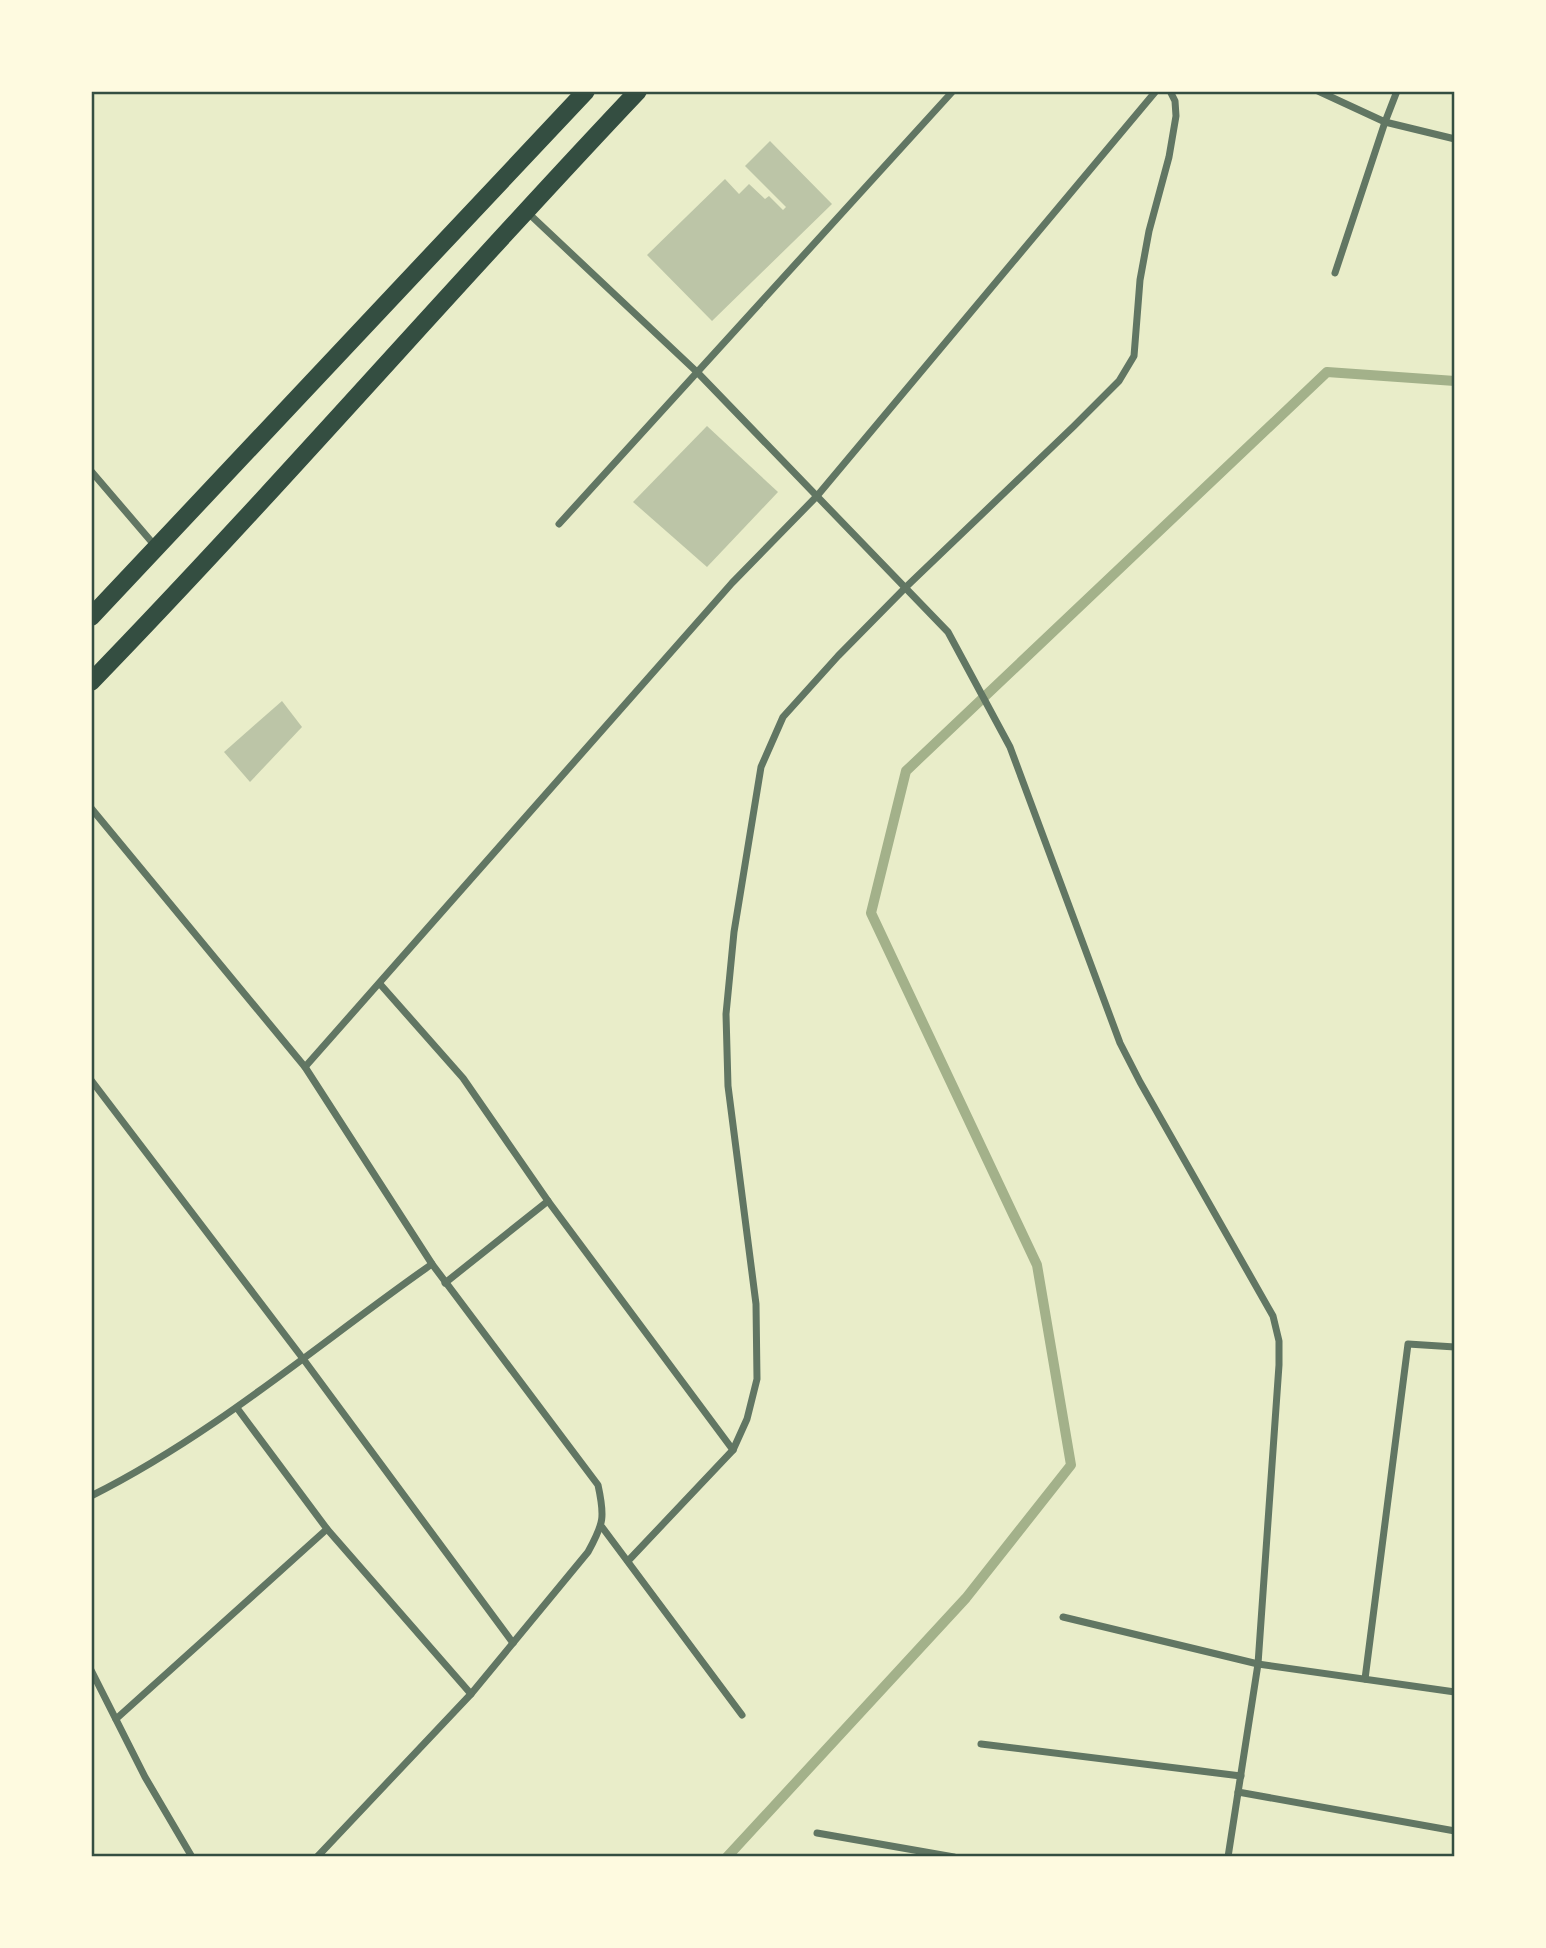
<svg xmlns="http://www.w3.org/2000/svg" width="1546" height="1948" font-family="'Alegreya Sans',sans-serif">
  <rect width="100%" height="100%" fill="#e9edc9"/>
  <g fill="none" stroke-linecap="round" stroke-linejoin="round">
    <path stroke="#a3b18a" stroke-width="10" d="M 727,1857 L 966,1598 L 1071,1465 L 1037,1265 L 871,913 L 906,771 L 1327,372 L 1455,381"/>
  </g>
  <g fill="#bcc5a7">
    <path d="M 770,141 L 832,204 L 712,321 L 647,255 L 725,179 L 739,194 L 749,184 L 765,199 L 769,196 L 783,210 L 786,207 L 745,166 Z"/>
    <path d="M 707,426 L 778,492 L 707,567 L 633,502 Z"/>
    <path d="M 282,701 L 302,727 L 250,782 L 224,752 Z"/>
  </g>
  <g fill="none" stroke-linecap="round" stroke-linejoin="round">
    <g stroke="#617663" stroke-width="7">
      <path d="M 1318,91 L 1385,122 L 1455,139"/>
      <path d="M 525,210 L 698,373 L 948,632 L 1010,747 L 1120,1043 L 1140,1082 L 1273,1316 L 1279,1341 L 1279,1365 L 1258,1664 L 1228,1857"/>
      <path d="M 1335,273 L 1385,122 L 1397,91"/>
      <path d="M 91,471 L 156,547"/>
      <path d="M 559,524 L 953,91"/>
      <path d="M 91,808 L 305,1067 L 432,1264 L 598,1485 C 605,1517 604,1523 588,1552 L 471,1694 L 317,1857"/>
      <path d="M 380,984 L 463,1078 L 548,1201 L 733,1450"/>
      <path d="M 305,1067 L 732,583 L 817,496 L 1156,91"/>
      <path d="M 91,1080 L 304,1360 L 513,1643"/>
      <path d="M 445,1283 L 548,1201"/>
      <path d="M 237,1408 L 327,1529 L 471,1694"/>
      <path d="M 91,1496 C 215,1434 319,1343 432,1264"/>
      <path d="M 602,1527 L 742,1715"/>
      <path d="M 628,1561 L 733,1450 L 747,1419 L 757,1379 L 756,1304 L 728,1086 L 726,1014 L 734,932 L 761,767 L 783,717 L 838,656 L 906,587 L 1074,426 L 1119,381 L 1134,356 L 1140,280 L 1149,231 L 1169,157 L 1176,116 L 1175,101 L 1170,91"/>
      <path d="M 1063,1617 L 1258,1664 L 1455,1692"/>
      <path d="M 91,1670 L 145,1777 L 192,1857"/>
      <path d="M 1365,1679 L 1408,1344 L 1455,1347"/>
      <path d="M 116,1719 L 327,1529"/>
      <path d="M 981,1744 L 1241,1776"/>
      <path d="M 1238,1792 L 1455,1831"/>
      <path d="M 817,1833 L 954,1857"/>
    </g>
    <g stroke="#344e41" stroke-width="18">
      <path d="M 91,617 L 586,91"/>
      <path d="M 91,682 C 278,489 453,286 638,91"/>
    </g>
  </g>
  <rect width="1546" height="1948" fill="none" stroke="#fefae0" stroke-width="186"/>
  <rect x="93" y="93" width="1360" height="1762" fill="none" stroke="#344e41" stroke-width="2.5"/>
</svg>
